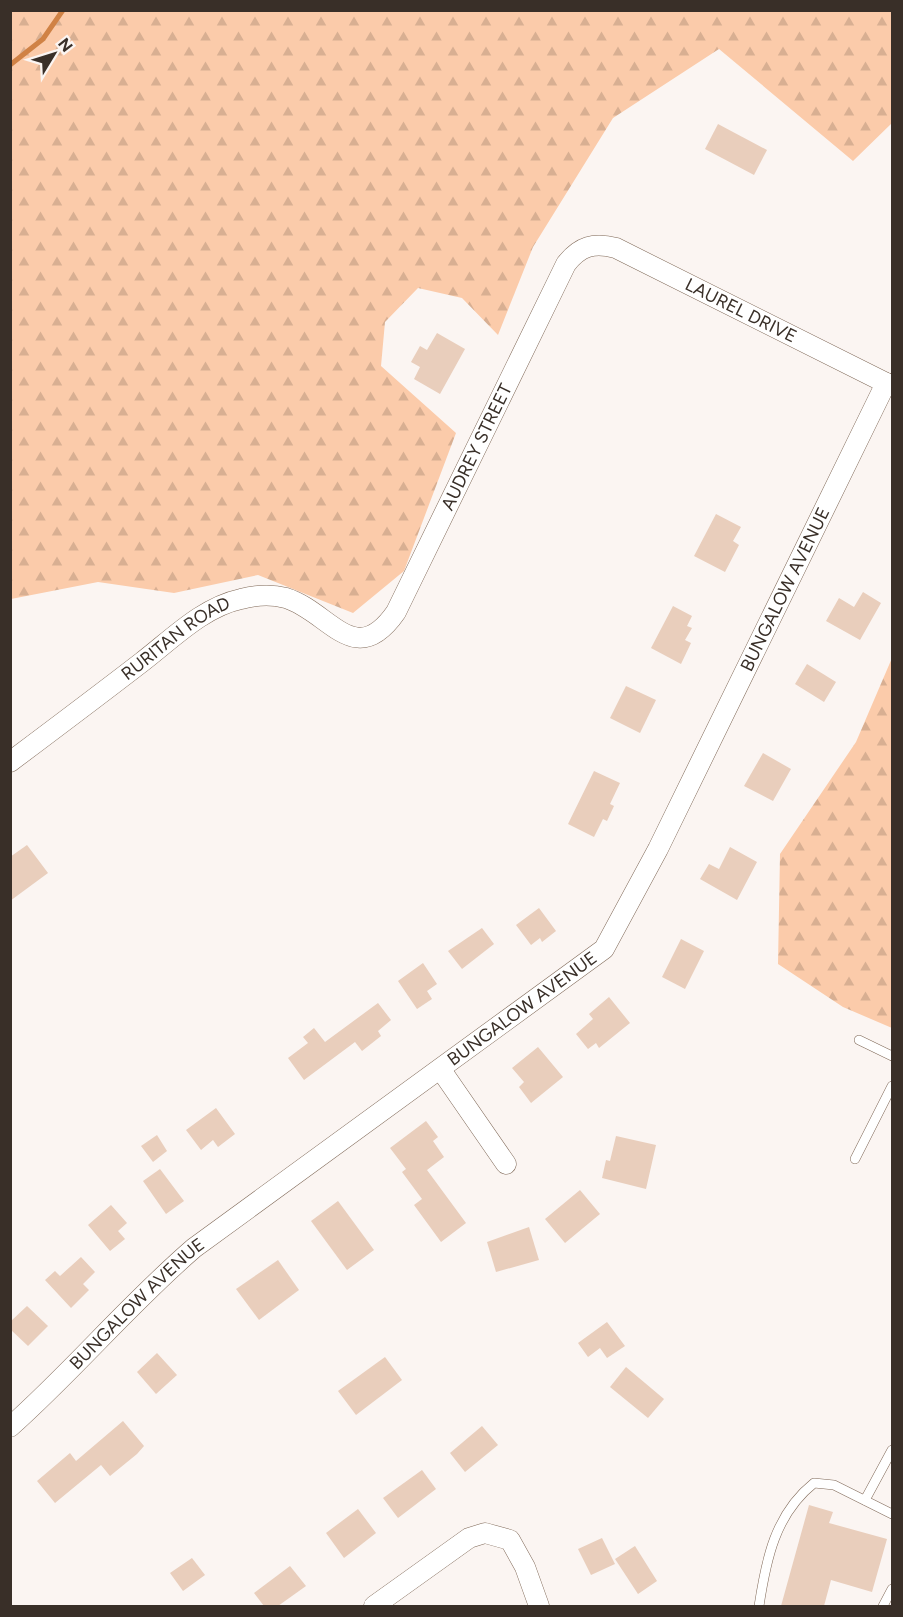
<svg xmlns="http://www.w3.org/2000/svg" width="903" height="1617" font-family="Figtree,sans-serif">
  <defs>
    <pattern id="forest-firs" width="22" height="20" patternUnits="userSpaceOnUse" patternTransform="scale(1.5)"><rect width="22" height="20" fill="#fbcbaa"/><path d="M5 1l3.5 6h-7zM16 11l3.5 6h-7z" fill="#d8af92"/></pattern>
  </defs>
  <rect width="100%" height="100%" fill="#fbf5f2"/>
  <g fill="url(#forest-firs)">
    <path d="M 11,10 L 892,11 L 892,123 L 853,161 L 719,49 L 613,118 L 533,247 L 498,335 L 462,298 L 418,288 L 385,322 L 381,366 L 456,433 L 404,571 L 353,613 L 258,575 L 174,593 L 98,582 L 11,599 Z"/>
    <path d="M 892,658 L 892,1028 L 843,1007 L 778,964 L 780,854 L 856,742 Z"/>
  </g>
  <g fill="none" stroke-linecap="round" stroke-linejoin="round">
    <path stroke="#d08245" stroke-width="5" d="M 10,65 L 43,39 L 63,10"/>
  </g>
  <g fill="#e9cebc">
    <path d="M 718,124 L 767,150 L 754,175 L 705,149 Z"/>
    <path d="M 437,333 L 465,349 L 440,394 L 414,379 L 420,367 L 411,362 L 420,346 L 427,350 Z"/>
    <path d="M 716,514 L 741,527 L 733,541 L 739,545 L 725,572 L 694,556 Z"/>
    <path d="M 863,592 L 881,603 L 860,640 L 826,621 L 839,598 L 854,607 Z"/>
    <path d="M 673,606 L 692,616 L 687,626 L 692,628 L 685,640 L 691,643 L 681,664 L 651,648 Z"/>
    <path d="M 807,664 L 836,682 L 824,702 L 795,684 Z"/>
    <path d="M 626,686 L 656,700 L 640,733 L 610,718 Z"/>
    <path d="M 763,753 L 791,769 L 773,801 L 744,786 Z"/>
    <path d="M 594,771 L 620,783 L 610,804 L 614,806 L 607,821 L 603,819 L 594,837 L 568,824 Z"/>
    <path d="M 27,845 L 48,873 L 10,901 L 10,857 Z"/>
    <path d="M 730,847 L 757,862 L 737,900 L 700,879 L 709,864 L 719,869 Z"/>
    <path d="M 539,908 L 556,931 L 542,942 L 540,938 L 531,945 L 516,925 Z"/>
    <path d="M 482,928 L 494,944 L 462,969 L 448,951 Z"/>
    <path d="M 681,939 L 704,951 L 685,989 L 662,977 Z"/>
    <path d="M 423,963 L 437,984 L 427,991 L 432,999 L 417,1009 L 398,981 Z"/>
    <path d="M 609,997 L 630,1023 L 599,1048 L 596,1043 L 588,1049 L 576,1034 L 593,1019 L 589,1014 Z"/>
    <path d="M 378,1003 L 391,1020 L 378,1031 L 381,1036 L 362,1051 L 355,1042 L 304,1080 L 288,1058 L 308,1043 L 303,1037 L 314,1028 L 325,1042 Z"/>
    <path d="M 538,1047 L 563,1077 L 531,1103 L 519,1087 L 524,1082 L 512,1068 Z"/>
    <path d="M 216,1108 L 235,1134 L 218,1147 L 213,1140 L 201,1150 L 186,1130 Z"/>
    <path d="M 426,1121 L 438,1137 L 433,1141 L 444,1157 L 427,1170 L 466,1223 L 441,1242 L 414,1205 L 422,1199 L 402,1172 L 406,1169 L 390,1148 Z"/>
    <path d="M 157,1135 L 167,1151 L 153,1162 L 141,1146 Z"/>
    <path d="M 616,1136 L 656,1145 L 646,1189 L 602,1178 L 606,1160 L 610,1161 Z"/>
    <path d="M 160,1169 L 184,1201 L 166,1214 L 143,1181 Z"/>
    <path d="M 580,1190 L 600,1214 L 565,1243 L 545,1219 Z"/>
    <path d="M 338,1201 L 374,1250 L 347,1270 L 311,1221 Z"/>
    <path d="M 111,1205 L 127,1223 L 118,1231 L 125,1239 L 110,1251 L 88,1225 Z"/>
    <path d="M 529,1227 L 539,1260 L 496,1272 L 487,1242 Z"/>
    <path d="M 81,1257 L 95,1272 L 83,1284 L 89,1290 L 71,1308 L 45,1280 L 55,1271 L 60,1276 Z"/>
    <path d="M 278,1260 L 299,1290 L 259,1320 L 236,1289 Z"/>
    <path d="M 27,1306 L 48,1326 L 28,1346 L 10,1329 L 10,1322 Z"/>
    <path d="M 607,1322 L 625,1346 L 607,1358 L 600,1348 L 588,1357 L 578,1343 Z"/>
    <path d="M 157,1353 L 177,1375 L 156,1394 L 137,1372 Z"/>
    <path d="M 385,1357 L 402,1380 L 356,1415 L 338,1391 Z"/>
    <path d="M 626,1367 L 664,1399 L 648,1418 L 610,1387 Z"/>
    <path d="M 123,1421 L 144,1446 L 137,1454 L 110,1476 L 101,1465 L 55,1503 L 37,1481 L 70,1453 L 76,1461 Z"/>
    <path d="M 482,1426 L 498,1445 L 465,1472 L 450,1453 Z"/>
    <path d="M 422,1470 L 436,1489 L 398,1518 L 383,1498 Z"/>
    <path d="M 809,1505 L 833,1512 L 829,1523 L 887,1539 L 872,1592 L 831,1580 L 824,1606 L 781,1606 Z"/>
    <path d="M 358,1509 L 376,1533 L 344,1558 L 326,1533 Z"/>
    <path d="M 602,1538 L 615,1564 L 591,1575 L 578,1549 Z"/>
    <path d="M 635,1546 L 657,1581 L 638,1594 L 615,1559 Z"/>
    <path d="M 192,1558 L 205,1575 L 183,1591 L 170,1573 Z"/>
    <path d="M 290,1566 L 306,1586 L 278,1606 L 264,1606 L 254,1593 Z"/>
  </g>
  <g fill="none" stroke-linecap="round" stroke-linejoin="round">
    <g stroke="#7f6857" stroke-width="10">
      <g id="lane">
        <path d="M 859,1040 L 892,1056"/>
        <path d="M 855,1159 L 892,1086"/>
        <path d="M 865,1500 L 892,1450"/>
        <path d="M 759,1606 C 766,1560 775,1514 814,1483 L 834,1485 L 892,1514"/>
        <path d="M 883,1606 L 892,1589"/>
      </g>
    </g>
    <g stroke="#7f6857" stroke-width="21">
      <g id="street">
        <path id="s1" d="M 10,762 C 54,729 98,696 142,662 C 172,639 203,607 241,599 C 256,595 271,594 286,598 C 330,612 355,671 396,612 L 566,264 C 580,246 594,242 616,248 L 892,386"/>
        <path d="M 441,1070 L 506,1164"/>
        <path id="s2" d="M 10,1427 C 74,1370 129,1304 194,1248 L 604,949 L 658,849 L 886,383"/>
        <path d="M 374,1606 L 469,1538 L 485,1533 L 510,1540 L 525,1567 L 539,1606"/>
      </g>
    </g>
    <use href="#lane" stroke="#fff" stroke-width="9"/>
    <use href="#street" stroke="#fff" stroke-width="20"/>
  </g>
  <g text-anchor="middle" stroke-width="4.5" stroke-linejoin="round" paint-order="stroke">
    <g font-size="18" fill="#392f28" stroke="#fbf5f2">
      <text dy="6" stroke="none"><textPath href="#s1" startOffset="1044">LAUREL DRIVE</textPath></text>
      <text dy="6" stroke="none"><textPath href="#s1" startOffset="644">AUDREY STREET</textPath></text>
      <text dy="6" stroke="none"><textPath href="#s2" startOffset="1167">BUNGALOW AVENUE</textPath></text>
      <text dy="6" stroke="none"><textPath href="#s1" startOffset="207">RURITAN ROAD</textPath></text>
      <text dy="6" stroke="none"><textPath href="#s2" startOffset="663">BUNGALOW AVENUE</textPath></text>
      <text dy="6" stroke="none"><textPath href="#s2" startOffset="177">BUNGALOW AVENUE</textPath></text>
    </g>
  </g>
  <rect width="903" height="1617" fill="none" stroke="#392f28" stroke-width="24"/>
  <g transform="translate(54 54) rotate(52)" stroke="#fbf5f2" stroke-width="4.5" paint-order="stroke">
  <path d="M0-4.5L10 22L0 15L-10 22Z" fill="#392f28"/>
  <text y="-9" font-size="16" font-weight="bold" text-anchor="middle" fill="#392f28">N</text>
  </g>
</svg>
